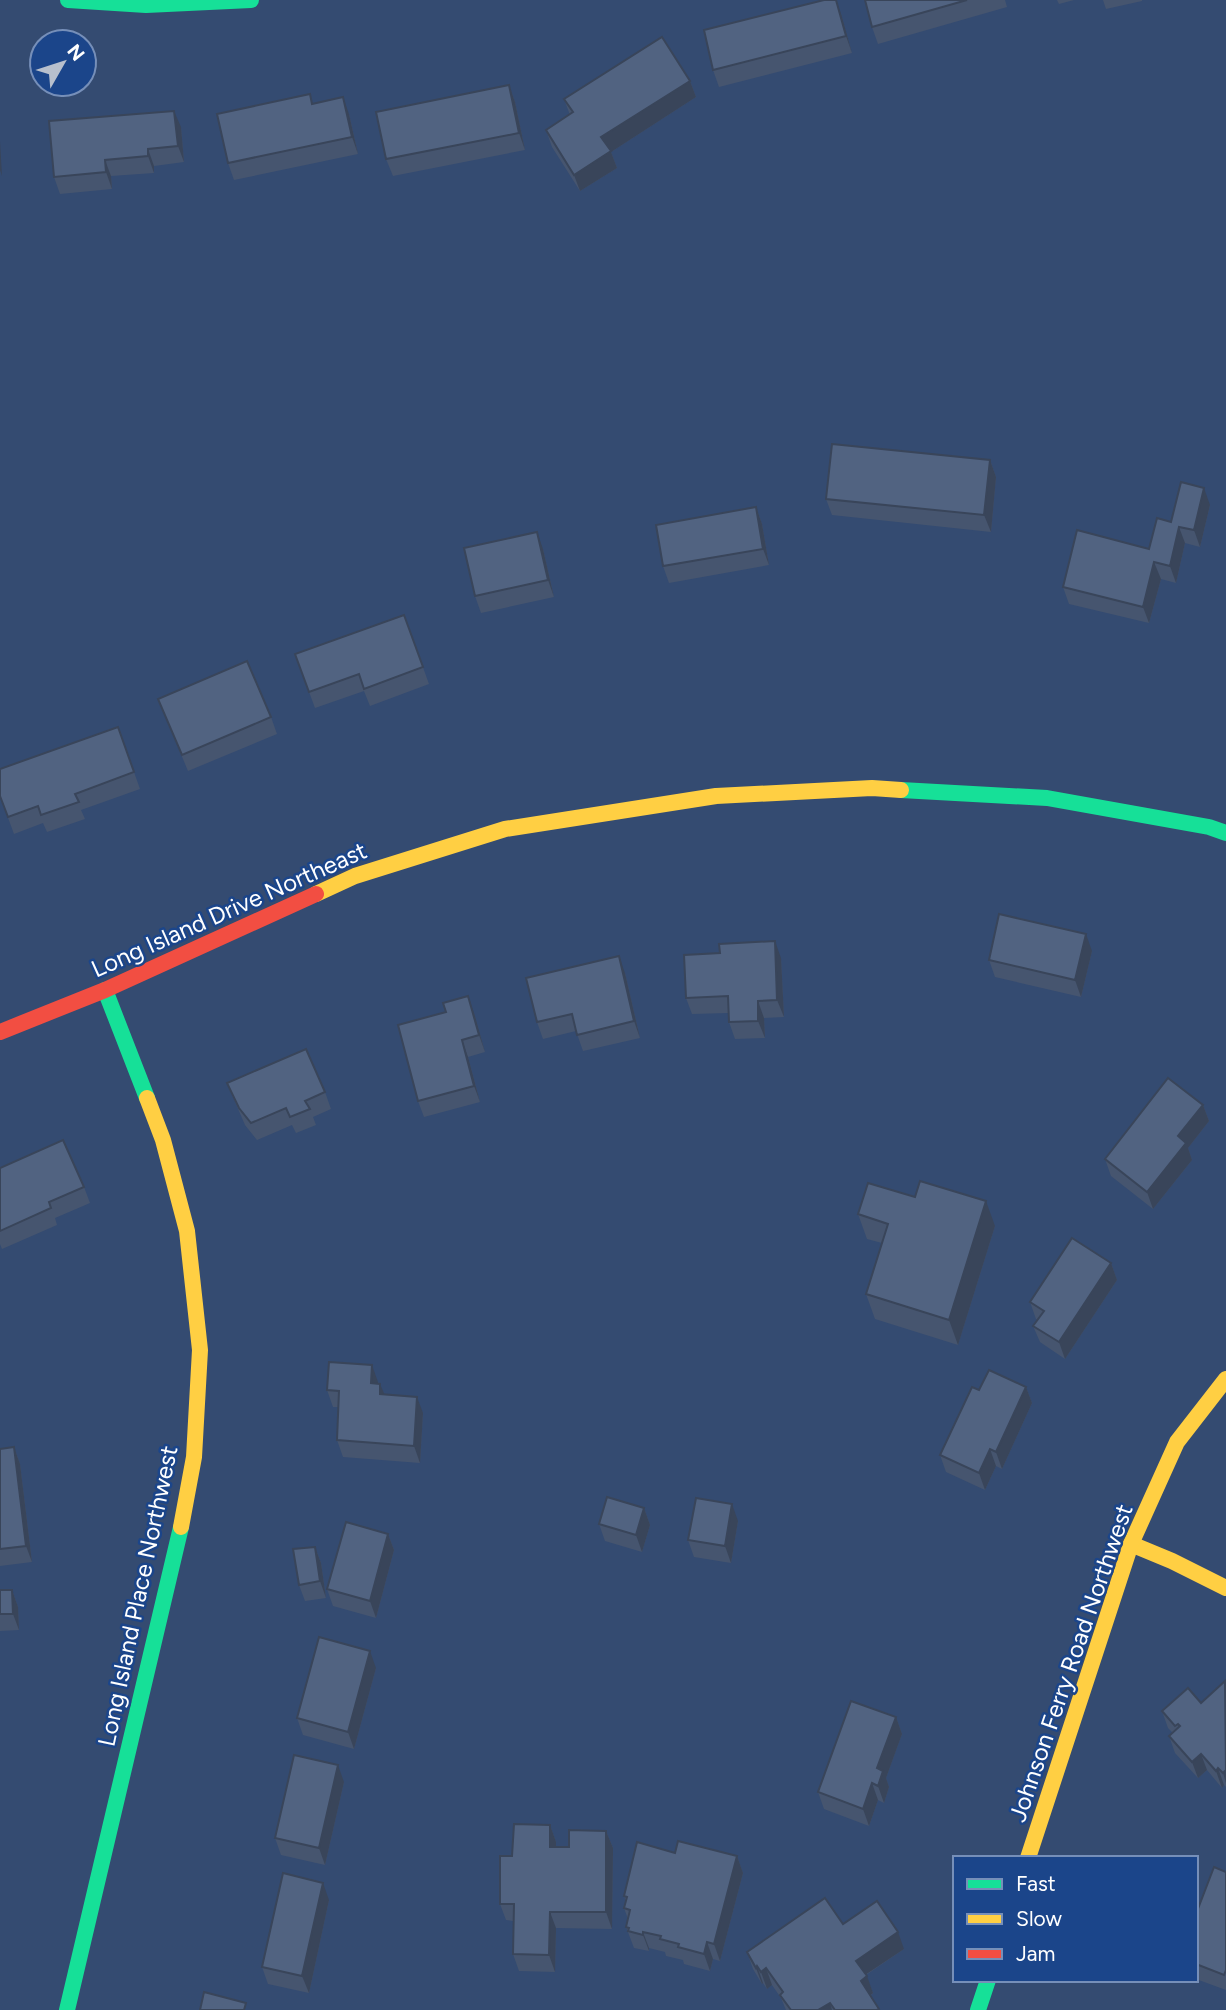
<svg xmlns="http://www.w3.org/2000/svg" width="1226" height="2010" font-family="Figtree,sans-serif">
  <rect width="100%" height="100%" fill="#344b71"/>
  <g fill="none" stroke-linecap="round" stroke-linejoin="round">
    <g stroke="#16e098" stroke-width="16">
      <path d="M 68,0 L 146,5 L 251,0"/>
      <path d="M 901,790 L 1047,798 L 1209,827 L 1226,833"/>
      <path d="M 105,990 L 147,1098"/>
      <path d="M 67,2010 L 181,1527"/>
      <path d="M 978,2010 L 988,1980"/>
    </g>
    <g stroke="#ffcf43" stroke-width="16">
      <path d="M 316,894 L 355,876 L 505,829 L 716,796 L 872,788 L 901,790"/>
      <path d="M 147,1098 L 163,1140 L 187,1231 L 200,1350 L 194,1457 L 181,1527"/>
      <path d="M 1131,1544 L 1172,1561 L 1226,1588"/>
      <path d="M 1028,1858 L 1131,1544 L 1177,1442 L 1226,1379"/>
    </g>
    <path stroke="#f24e42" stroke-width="16" d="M 0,1032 L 105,990 L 316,894"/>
  </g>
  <g fill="#46556f">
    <path d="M 865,0 L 1005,0 L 1007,7 L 878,44 L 872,27 Z"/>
    <path d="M 1057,0 L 1074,0 L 1059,4 Z"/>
    <path d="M 1103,0 L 1142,0 L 1142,1 L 1106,9 Z"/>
    <path d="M 841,14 L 852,53 L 719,87 L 713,70 Z"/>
    <path d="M 690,81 L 696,97 L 611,152 L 617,168 L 580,191 L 552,147 L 546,130 L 570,115 L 564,99 Z"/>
    <path d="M 509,85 L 515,102 L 525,150 L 393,176 L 386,159 Z"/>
    <path d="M 313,104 L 349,114 L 358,154 L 234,180 L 228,163 Z"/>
    <path d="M 181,127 L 184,162 L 154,166 L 154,173 L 111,176 L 112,189 L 60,194 L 54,177 Z"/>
    <path d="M 990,460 L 996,477 L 991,532 L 832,515 L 826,499 Z"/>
    <path d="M 1210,505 L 1200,547 L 1185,543 L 1176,583 L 1161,579 L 1149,623 L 1069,604 L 1063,587 L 1149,549 L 1171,522 Z"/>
    <path d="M 756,507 L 762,524 L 769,565 L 669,583 L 663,566 Z"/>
    <path d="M 543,549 L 554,597 L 481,613 L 475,596 Z"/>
    <path d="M 404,615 L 429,684 L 370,706 L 364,691 L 315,708 L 295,654 Z"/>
    <path d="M 158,699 L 271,717 L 277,734 L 188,771 Z"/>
    <path d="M 118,727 L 140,789 L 81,810 L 85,819 L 47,832 L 43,823 L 14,834 L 0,796 Z"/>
    <path d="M 1092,951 L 1081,997 L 995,977 L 989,960 Z"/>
    <path d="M 720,953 L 781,958 L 784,1017 L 764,1018 L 765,1038 L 735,1039 L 729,1022 L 729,1013 L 692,1014 L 686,998 Z"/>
    <path d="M 625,973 L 640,1038 L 583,1051 L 576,1031 L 543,1039 L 537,1022 Z"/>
    <path d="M 474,1013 L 485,1052 L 468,1057 L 480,1102 L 424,1117 L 418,1101 Z"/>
    <path d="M 227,1083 L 325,1092 L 331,1109 L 313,1117 L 316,1125 L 296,1133 L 292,1125 L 257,1140 L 245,1125 Z"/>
    <path d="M 1203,1105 L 1209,1121 L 1188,1148 L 1192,1160 L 1153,1209 L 1111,1176 L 1105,1159 Z"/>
    <path d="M 0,1168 L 84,1187 L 90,1203 L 55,1218 L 57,1225 L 2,1249 L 0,1244 Z"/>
    <path d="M 915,1197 L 995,1226 L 958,1345 L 875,1319 L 866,1294 L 882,1243 L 867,1239 L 858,1214 Z"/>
    <path d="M 1111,1263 L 1117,1280 L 1065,1359 L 1040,1342 L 1033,1326 L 1038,1320 L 1036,1319 L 1030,1302 Z"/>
    <path d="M 378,1382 L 384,1394 L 423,1413 L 420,1463 L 343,1457 L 337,1440 L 338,1407 L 333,1407 L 327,1390 Z"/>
    <path d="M 1026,1387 L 1032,1403 L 1002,1469 L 996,1466 L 985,1490 L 946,1472 L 940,1455 L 979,1390 Z"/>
    <path d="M 14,1447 L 20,1464 L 32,1562 L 0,1566 L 0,1449 Z"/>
    <path d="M 644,1508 L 650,1525 L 642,1552 L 605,1541 L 599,1524 Z"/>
    <path d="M 738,1521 L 731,1563 L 694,1557 L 688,1540 Z"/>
    <path d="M 388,1534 L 394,1550 L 376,1618 L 333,1606 L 327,1589 Z"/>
    <path d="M 315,1547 L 321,1563 L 326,1598 L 305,1601 L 299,1585 Z"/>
    <path d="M 0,1590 L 12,1590 L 18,1607 L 19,1630 L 0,1631 Z"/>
    <path d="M 376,1668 L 354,1749 L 303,1735 L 297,1718 Z"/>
    <path d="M 1226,1682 L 1226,1787 L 1224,1785 L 1222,1788 L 1207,1770 L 1198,1778 L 1175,1753 L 1169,1736 L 1173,1733 L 1168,1728 L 1162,1711 L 1201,1703 Z"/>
    <path d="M 896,1717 L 902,1734 L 886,1778 L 889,1787 L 884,1803 L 878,1800 L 869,1826 L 824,1809 L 818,1792 Z"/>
    <path d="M 344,1782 L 325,1865 L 281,1855 L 275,1838 Z"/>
    <path d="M 550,1825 L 556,1842 L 556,1847 L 569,1847 L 606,1831 L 613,1848 L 612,1929 L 556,1928 L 555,1972 L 519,1971 L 513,1954 L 513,1921 L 506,1920 L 500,1904 L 512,1856 Z"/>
    <path d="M 675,1853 L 737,1856 L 743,1873 L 720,1961 L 713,1959 L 710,1971 L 684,1964 L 683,1960 L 666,1956 L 665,1952 L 649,1948 L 649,1951 L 634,1948 L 626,1927 L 628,1919 L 624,1908 L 626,1902 L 624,1896 Z"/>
    <path d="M 1226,1872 L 1226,1990 L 1196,1979 L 1196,1914 Z"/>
    <path d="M 329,1900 L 309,1993 L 268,1984 L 262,1967 Z"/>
    <path d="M 843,1924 L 904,1949 L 866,1975 L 873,1993 L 870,1996 L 879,2010 L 786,2010 L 781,1998 L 772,1985 L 767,1989 L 763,1983 L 762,1984 L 753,1969 L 747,1952 Z"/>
  </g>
  <g fill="#39455a">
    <path d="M 836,0 L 841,14 L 852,53 L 846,36 Z"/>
    <path d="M 690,81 L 696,97 L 611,152 L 617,168 L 580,191 L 574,175 L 601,137 Z"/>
    <path d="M 509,85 L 515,102 L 525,150 L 519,133 Z"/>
    <path d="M 343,97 L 349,114 L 358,154 L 352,137 Z"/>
    <path d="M 174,111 L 181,127 L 184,162 L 178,146 Z"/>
    <path d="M 0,141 L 2,176 L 0,170 Z"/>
    <path d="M 148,149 L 154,166 L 154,173 L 148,156 Z"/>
    <path d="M 105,160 L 111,176 L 112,189 L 106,172 Z"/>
    <path d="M 990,460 L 996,477 L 991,532 L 984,515 Z"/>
    <path d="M 1204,488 L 1210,505 L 1200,547 L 1194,530 Z"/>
    <path d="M 756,507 L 762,524 L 769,565 L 763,549 Z"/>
    <path d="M 1179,527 L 1185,543 L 1176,583 L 1170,566 Z"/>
    <path d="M 537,532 L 543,549 L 554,597 L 548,580 Z"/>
    <path d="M 1154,562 L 1161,579 L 1149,623 L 1143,607 Z"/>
    <path d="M 1086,934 L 1092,951 L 1081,997 L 1075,980 Z"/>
    <path d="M 775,941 L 781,958 L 784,1017 L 777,1000 Z"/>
    <path d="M 619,956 L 625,973 L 640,1038 L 634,1021 Z"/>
    <path d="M 468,996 L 474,1013 L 485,1052 L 479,1035 Z"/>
    <path d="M 758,1001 L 764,1018 L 765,1038 L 758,1021 Z"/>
    <path d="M 462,1040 L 468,1057 L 480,1102 L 474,1086 Z"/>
    <path d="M 1203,1105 L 1209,1121 L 1188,1148 L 1192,1160 L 1153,1209 L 1147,1192 L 1178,1136 Z"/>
    <path d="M 986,1201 L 995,1226 L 958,1345 L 949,1320 Z"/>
    <path d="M 1111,1263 L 1117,1280 L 1065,1359 L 1059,1342 Z"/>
    <path d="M 372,1365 L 378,1382 L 377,1400 L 371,1383 Z"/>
    <path d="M 380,1384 L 387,1400 L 380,1394 Z"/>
    <path d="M 1026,1387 L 1032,1403 L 1002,1469 L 996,1452 Z"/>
    <path d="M 417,1397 L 423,1413 L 420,1463 L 414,1446 Z"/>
    <path d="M 14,1447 L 20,1464 L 32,1562 L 26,1546 Z"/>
    <path d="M 990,1449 L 996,1466 L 985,1490 L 979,1473 Z"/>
    <path d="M 732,1504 L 738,1521 L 731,1563 L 725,1546 Z"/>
    <path d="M 644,1508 L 650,1525 L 642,1552 L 636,1535 Z"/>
    <path d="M 388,1534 L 394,1550 L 376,1618 L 370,1601 Z"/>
    <path d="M 315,1547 L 321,1563 L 326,1598 L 320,1581 Z"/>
    <path d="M 12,1590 L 18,1607 L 19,1630 L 13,1614 Z"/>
    <path d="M 370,1651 L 376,1668 L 354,1749 L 348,1732 Z"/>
    <path d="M 896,1717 L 902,1734 L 886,1778 L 889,1787 L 884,1803 L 878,1786 L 877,1768 Z"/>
    <path d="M 1201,1754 L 1207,1770 L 1198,1778 L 1192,1762 Z"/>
    <path d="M 338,1765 L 344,1782 L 325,1865 L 319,1848 Z"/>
    <path d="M 1218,1768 L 1224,1785 L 1222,1788 L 1216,1771 Z"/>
    <path d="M 1225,1771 L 1226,1774 L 1226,1783 L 1223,1773 Z"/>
    <path d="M 872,1783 L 878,1800 L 869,1826 L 863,1809 Z"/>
    <path d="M 550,1825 L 556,1842 L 556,1864 L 550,1847 Z"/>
    <path d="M 606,1831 L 613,1848 L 612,1929 L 606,1912 Z"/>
    <path d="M 737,1856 L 743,1873 L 720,1961 L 714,1944 Z"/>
    <path d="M 323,1883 L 329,1900 L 309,1993 L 302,1976 Z"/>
    <path d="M 550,1912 L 556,1928 L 555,1972 L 549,1955 Z"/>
    <path d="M 643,1932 L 649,1948 L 649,1951 L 643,1935 Z"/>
    <path d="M 898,1932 L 904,1949 L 862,1977 L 856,1961 Z"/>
    <path d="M 707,1942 L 713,1959 L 710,1971 L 704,1954 Z"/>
    <path d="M 757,1966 L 763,1983 L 762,1984 L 756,1968 Z"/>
    <path d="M 766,1968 L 772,1985 L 767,1989 L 761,1972 Z"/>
    <path d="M 867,1976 L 873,1993 L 867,1998 L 861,1981 Z"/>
    <path d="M 830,2003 L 832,2010 L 818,2010 Z"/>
  </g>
  <g fill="#516381" stroke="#39455a" stroke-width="2">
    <path d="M 824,0 L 836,0 L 846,36 L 713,70 L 704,30 Z"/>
    <path d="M 865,0 L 967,0 L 872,27 Z"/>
    <path d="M 662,37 L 690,81 L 601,137 L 611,151 L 574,175 L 546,130 L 573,112 L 564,99 Z"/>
    <path d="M 509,85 L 519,133 L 386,159 L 376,112 Z"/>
    <path d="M 310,94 L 312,104 L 343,97 L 352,137 L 228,163 L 217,114 Z"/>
    <path d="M 174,111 L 178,146 L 148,149 L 148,156 L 105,160 L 106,172 L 54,177 L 49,121 Z"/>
    <path d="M 832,444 L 990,460 L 984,515 L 826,499 Z"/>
    <path d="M 1181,482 L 1204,488 L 1194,530 L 1179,527 L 1170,566 L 1154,562 L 1143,607 L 1063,587 L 1077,530 L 1149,549 L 1157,518 L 1171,522 Z"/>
    <path d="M 756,507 L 763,549 L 663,566 L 656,525 Z"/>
    <path d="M 537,532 L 548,580 L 475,596 L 464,548 Z"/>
    <path d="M 404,615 L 423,667 L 364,689 L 359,674 L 309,692 L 295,654 Z"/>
    <path d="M 247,661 L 271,717 L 182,755 L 158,699 Z"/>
    <path d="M 118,727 L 134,772 L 75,794 L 79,802 L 41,815 L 38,806 L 8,817 L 0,796 L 0,769 Z"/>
    <path d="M 999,914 L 1086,934 L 1075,980 L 989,960 Z"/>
    <path d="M 775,941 L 777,1000 L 758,1001 L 758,1021 L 729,1022 L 728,996 L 686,998 L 684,955 L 720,953 L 719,944 Z"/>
    <path d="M 619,956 L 634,1021 L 577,1035 L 572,1014 L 537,1022 L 526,978 Z"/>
    <path d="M 468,996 L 479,1035 L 462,1040 L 474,1086 L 418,1101 L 398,1025 L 446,1012 L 443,1003 Z"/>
    <path d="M 306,1049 L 325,1092 L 305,1101 L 310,1109 L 290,1117 L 286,1108 L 251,1123 L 239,1108 L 227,1083 Z"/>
    <path d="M 1168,1078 L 1203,1105 L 1178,1136 L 1186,1143 L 1147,1192 L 1105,1159 Z"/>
    <path d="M 63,1140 L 84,1187 L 49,1202 L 51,1208 L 0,1231 L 0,1168 Z"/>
    <path d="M 920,1181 L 986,1201 L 949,1320 L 866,1294 L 888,1224 L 858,1214 L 868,1183 L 915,1197 Z"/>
    <path d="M 1072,1238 L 1111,1263 L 1059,1342 L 1033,1326 L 1044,1311 L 1030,1302 Z"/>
    <path d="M 329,1362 L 372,1365 L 371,1383 L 380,1384 L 380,1394 L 417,1397 L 414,1446 L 337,1440 L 339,1391 L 327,1390 Z"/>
    <path d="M 989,1370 L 1026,1387 L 996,1452 L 990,1449 L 979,1473 L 940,1455 L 972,1387 L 979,1390 Z"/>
    <path d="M 14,1447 L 26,1546 L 0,1549 L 0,1449 Z"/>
    <path d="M 607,1497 L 644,1508 L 636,1535 L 599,1524 Z"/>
    <path d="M 696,1498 L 732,1504 L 725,1546 L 688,1540 Z"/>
    <path d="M 346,1522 L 388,1534 L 370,1601 L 327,1589 Z"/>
    <path d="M 315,1547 L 320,1581 L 299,1585 L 293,1549 Z"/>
    <path d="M 0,1590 L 12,1590 L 13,1614 L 0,1614 Z"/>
    <path d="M 319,1637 L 370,1651 L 348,1732 L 297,1718 Z"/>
    <path d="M 1225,1681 L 1226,1772 L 1225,1771 L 1223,1773 L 1218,1768 L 1216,1771 L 1201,1754 L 1192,1762 L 1169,1736 L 1180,1726 L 1178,1724 L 1175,1726 L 1162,1711 L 1188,1688 L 1201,1703 Z"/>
    <path d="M 851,1701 L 896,1717 L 877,1768 L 883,1771 L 878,1786 L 872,1783 L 863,1809 L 818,1792 Z"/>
    <path d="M 294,1755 L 338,1765 L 319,1848 L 275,1838 Z"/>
    <path d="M 514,1824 L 550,1825 L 550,1847 L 569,1847 L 569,1830 L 606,1831 L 606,1912 L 550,1912 L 549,1955 L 513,1954 L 514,1904 L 500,1904 L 500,1856 L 512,1856 Z"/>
    <path d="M 678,1841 L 737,1856 L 714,1944 L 707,1942 L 704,1954 L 678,1947 L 679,1944 L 660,1939 L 661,1936 L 643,1932 L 643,1935 L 628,1931 L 629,1928 L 626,1927 L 630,1910 L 624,1908 L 627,1897 L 624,1896 L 637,1842 L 675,1853 Z"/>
    <path d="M 1214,1867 L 1226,1872 L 1226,1970 L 1224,1975 L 1196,1964 L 1196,1914 Z"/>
    <path d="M 283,1873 L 323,1883 L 302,1976 L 262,1967 Z"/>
    <path d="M 825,1898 L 843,1924 L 877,1901 L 898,1932 L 856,1961 L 867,1976 L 861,1981 L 879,2009 L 877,2010 L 835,2010 L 830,2003 L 818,2010 L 791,2010 L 780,1995 L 783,1992 L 766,1968 L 761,1972 L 757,1966 L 756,1968 L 747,1952 Z"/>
    <path d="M 204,1992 L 246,2003 L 244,2010 L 200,2010 Z"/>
  </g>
  <g text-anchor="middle" stroke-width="5" stroke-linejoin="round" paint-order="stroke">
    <g font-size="24" fill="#fff" stroke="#1b458a">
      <text transform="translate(229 910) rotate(-24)" y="8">Long Island Drive Northeast</text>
      <text transform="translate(138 1596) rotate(-78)" y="8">Long Island Place Northwest</text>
      <text transform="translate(1071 1663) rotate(-71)" y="8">Johnson Ferry Road Northwest</text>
    </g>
  </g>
  <rect x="953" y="1856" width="245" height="126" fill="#1b458a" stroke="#768fb9" stroke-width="2"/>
  <rect x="967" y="1879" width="35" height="10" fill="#16e098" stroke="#768fb9" stroke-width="2"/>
  <text x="1016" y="1891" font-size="21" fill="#ffffff">Fast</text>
  <rect x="967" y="1914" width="35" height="10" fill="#ffcf43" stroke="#768fb9" stroke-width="2"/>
  <text x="1016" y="1926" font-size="21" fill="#ffffff">Slow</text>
  <rect x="967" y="1949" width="35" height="10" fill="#f24e42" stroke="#768fb9" stroke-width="2"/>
  <text x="1016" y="1961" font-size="21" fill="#ffffff">Jam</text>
  <g transform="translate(63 63) rotate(51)"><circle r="33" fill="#1b458a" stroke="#768fb9" stroke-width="2"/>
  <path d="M0-5L12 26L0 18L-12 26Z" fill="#b8c0cd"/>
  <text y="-10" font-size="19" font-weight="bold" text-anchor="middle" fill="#ffffff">N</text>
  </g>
</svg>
